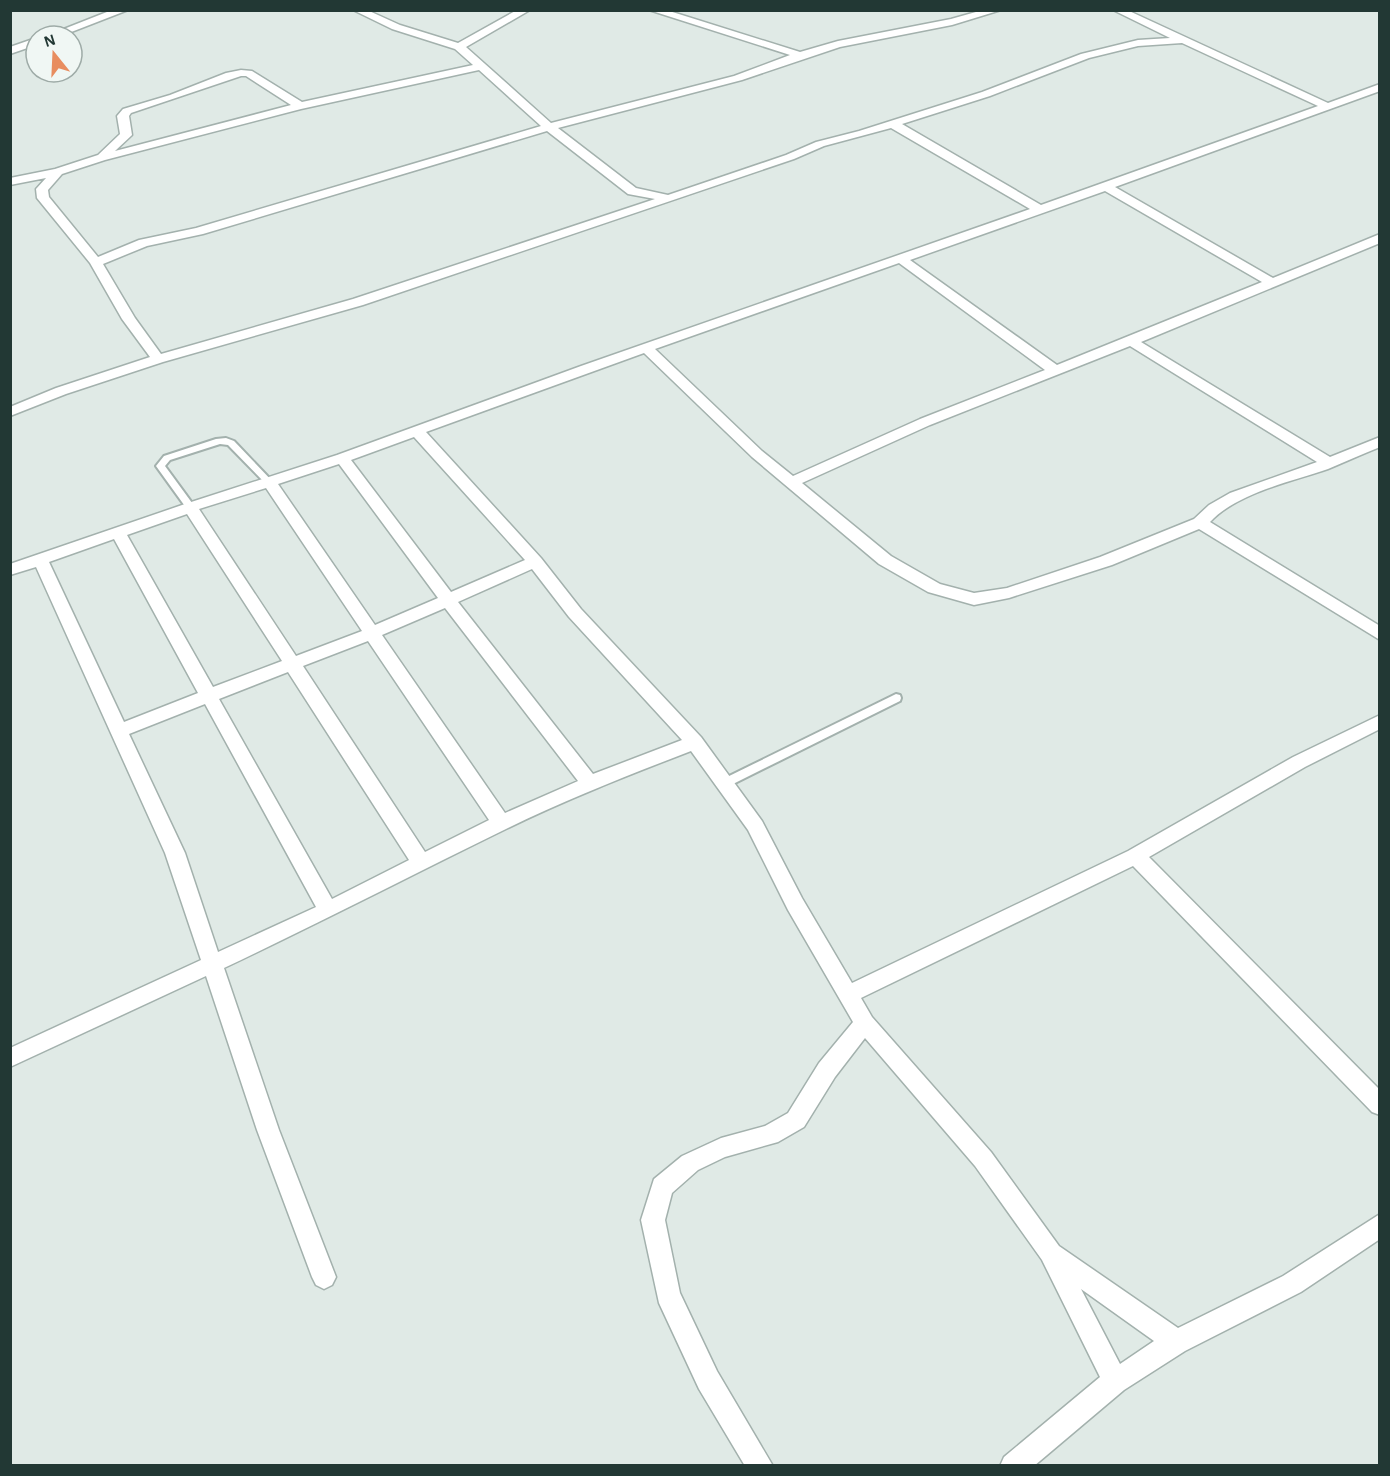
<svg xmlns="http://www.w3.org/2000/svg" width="1390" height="1476" font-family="'Alegreya Sans',sans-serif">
  <rect width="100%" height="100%" fill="#e0eae6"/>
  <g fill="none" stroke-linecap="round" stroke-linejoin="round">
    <g stroke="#a3b1ad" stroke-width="4">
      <g id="lane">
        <path d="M 226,438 L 234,441 L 274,483 L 270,486 L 267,485 L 228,445 L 220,444 L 170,460 L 165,466 L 195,507 L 190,510 L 187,509 L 156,466 L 164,456 L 216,439 Z"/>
        <path d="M 896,694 L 900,695 L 901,698 L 900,701 L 727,787 L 719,787 L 718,784 L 719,781 Z"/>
      </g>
    </g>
    <g stroke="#a3b1ad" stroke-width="3">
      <g id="street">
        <path d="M 112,10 L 128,10 L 61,36 L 46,36 Z"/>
        <path d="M 353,10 L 367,10 L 400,25 L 458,43 L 517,10 L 530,10 L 466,47 L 551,123 L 734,76 L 790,55 L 649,10 L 666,10 L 800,52 L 838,41 L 951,19 L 983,10 L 1001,10 L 952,25 L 840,47 L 742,80 L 558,128 L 636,188 L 668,195 L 786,155 L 816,142 L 859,131 L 982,92 L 1081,54 L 1138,40 L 1170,38 L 1113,10 L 1127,10 L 1328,103 L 1380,84 L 1380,91 L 1115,187 L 1273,278 L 1380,234 L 1380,243 L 1141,342 L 1330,457 L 1380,437 L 1380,447 C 1362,454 1345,462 1328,469 C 1290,482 1237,493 1210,522 L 1380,626 L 1380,640 L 1199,529 L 1112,565 L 1009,598 L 974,605 L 928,592 L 879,564 L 752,457 L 644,353 L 426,432 L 541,558 L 581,609 L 701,737 L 762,821 L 802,898 L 852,983 L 1128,851 L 1293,757 L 1380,715 L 1380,729 L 1305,767 L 1149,857 L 1380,1090 L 1380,1115 L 1372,1112 L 1133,866 L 861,998 L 872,1017 L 991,1152 L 1059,1246 L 1178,1328 L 1283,1276 L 1380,1214 L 1380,1239 L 1301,1292 L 1185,1351 L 1124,1390 L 1034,1466 L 1000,1466 L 1004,1457 L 1100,1377 L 1042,1260 L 975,1166 L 865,1038 L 835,1077 L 804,1127 L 778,1142 L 725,1157 L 698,1170 L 672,1193 L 665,1220 L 680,1293 L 717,1371 L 773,1466 L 745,1466 L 699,1389 L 659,1303 L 641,1220 L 654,1179 L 682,1156 L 721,1138 L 765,1126 L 788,1113 L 819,1063 L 853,1022 L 788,910 L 748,830 L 691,751 C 629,775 567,799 506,829 C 412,875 319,923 224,968 L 279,1130 L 336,1277 L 332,1285 L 324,1289 L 316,1285 L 312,1277 L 257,1130 L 206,976 L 10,1067 L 10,1048 L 201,960 L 165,853 L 36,567 L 10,575 L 10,564 L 185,504 L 337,455 L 581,366 L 1030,209 L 891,128 L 824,146 L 794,159 L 363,305 L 163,362 L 66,394 L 10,416 L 10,407 L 56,388 L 150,357 L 122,319 L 90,263 L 37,198 L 36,189 L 46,178 L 10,185 L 10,178 L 55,169 L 98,155 L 120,134 L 117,116 L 123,109 L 170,95 L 226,73 L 241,70 L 252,71 L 302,102 L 473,65 L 455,49 L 392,29 ZM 1182,43 L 1318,106 L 1041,205 L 902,124 L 990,96 L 1089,58 L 1138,46 ZM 479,70 L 541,126 L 196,228 L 139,240 L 98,257 L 49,197 L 48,190 L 62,174 L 105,160 L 301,109 ZM 241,76 L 246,76 L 291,105 L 115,151 L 132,135 L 129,116 L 131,113 ZM 547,131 L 628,194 L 655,199 L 353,299 L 161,354 L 135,318 L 103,264 L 147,246 L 203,234 ZM 1105,191 L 1262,282 L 1057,365 L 910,260 ZM 899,263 L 1045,370 L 920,419 L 793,476 L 762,451 L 655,349 ZM 1130,346 L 1317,462 L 1230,493 L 1209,505 L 1194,519 L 1100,557 L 1007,588 L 974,593 L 940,584 L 891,556 L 802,483 L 930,425 ZM 414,437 L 525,560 L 451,592 L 351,460 ZM 339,464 L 438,598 L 375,625 L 278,484 ZM 266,488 L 362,631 L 296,656 L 199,509 ZM 187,514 L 282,661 L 213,687 L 127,535 ZM 114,539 L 198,693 L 124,722 L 49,562 ZM 532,569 L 569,617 L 682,740 L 593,774 L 458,602 ZM 445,608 L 578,781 L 505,813 L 382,635 ZM 368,641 L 489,820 L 425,852 L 303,666 ZM 288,672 L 409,860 L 332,899 L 219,699 ZM 205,704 L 316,907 L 218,952 L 185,853 L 129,734 ZM 1081,1289 L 1154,1341 L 1120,1364 Z"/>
        <path d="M 36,38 L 36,45 L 10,54 L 10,47 Z"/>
      </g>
    </g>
    <use href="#lane" fill="#fff" fill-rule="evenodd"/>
    <use href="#street" fill="#fff" fill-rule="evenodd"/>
  </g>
  <rect width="1390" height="1476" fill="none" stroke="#223834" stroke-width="24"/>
  <g transform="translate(54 54) rotate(342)"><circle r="28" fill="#f0f7f4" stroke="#9eaba7" stroke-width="1.5"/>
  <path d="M0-4.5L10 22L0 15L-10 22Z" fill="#e88d5f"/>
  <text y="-9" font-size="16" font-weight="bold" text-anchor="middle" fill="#223834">N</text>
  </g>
</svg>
